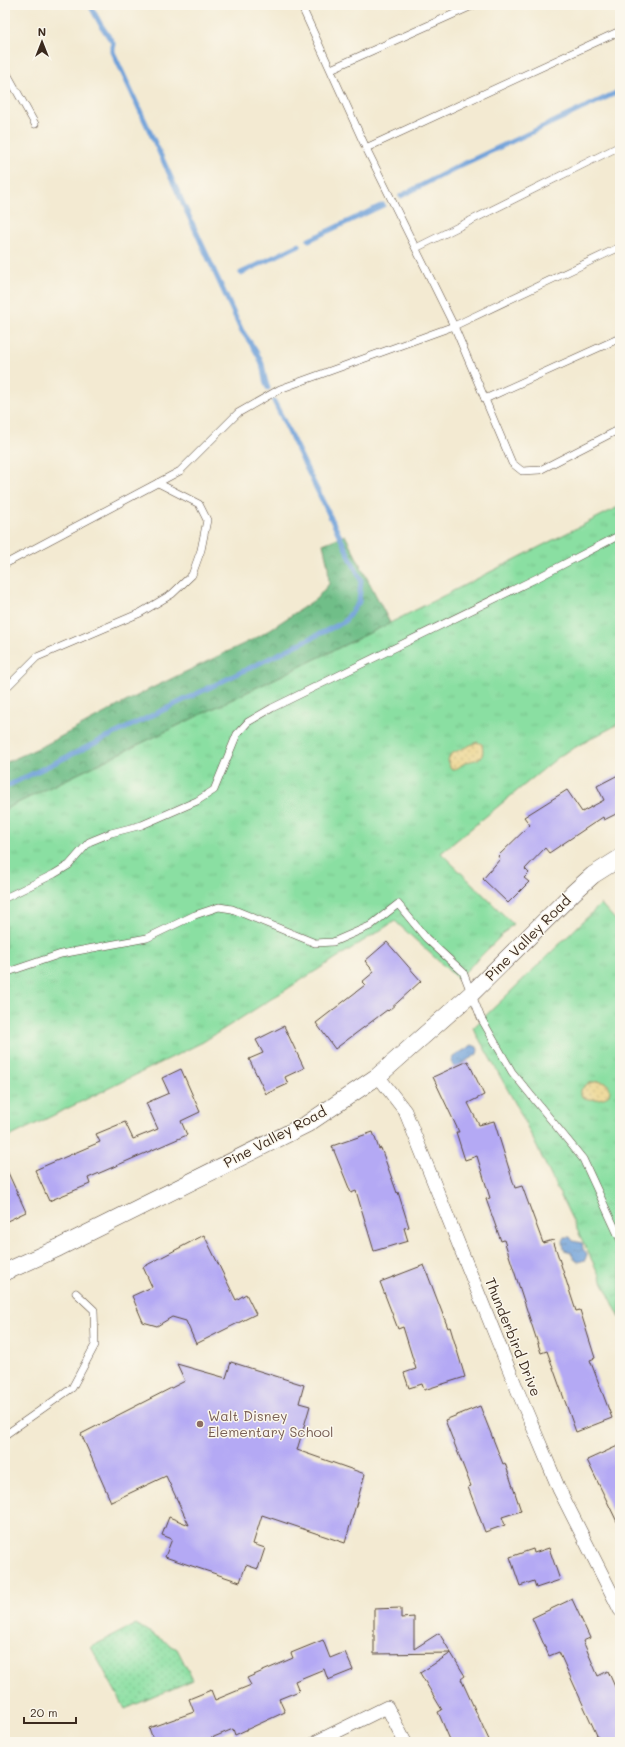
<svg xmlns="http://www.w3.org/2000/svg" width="625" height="1747" font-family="Mali,sans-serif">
  <defs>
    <pattern id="grass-tufts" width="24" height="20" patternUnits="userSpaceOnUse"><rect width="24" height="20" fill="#8adfa2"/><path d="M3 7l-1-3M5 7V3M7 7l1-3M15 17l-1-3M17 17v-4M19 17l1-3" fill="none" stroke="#78c08b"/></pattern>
    <pattern id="forest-crowns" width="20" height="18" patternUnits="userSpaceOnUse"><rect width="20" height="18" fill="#6fbe88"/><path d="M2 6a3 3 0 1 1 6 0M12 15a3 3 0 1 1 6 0" fill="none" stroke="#5c9b6f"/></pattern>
    <pattern id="sand-dots" width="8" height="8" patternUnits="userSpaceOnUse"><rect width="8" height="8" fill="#eeda9e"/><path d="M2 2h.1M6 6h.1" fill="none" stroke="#cdbb88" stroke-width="1.8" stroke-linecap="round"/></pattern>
    <pattern id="park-dots" width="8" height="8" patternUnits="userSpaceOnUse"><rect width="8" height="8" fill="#8adfa2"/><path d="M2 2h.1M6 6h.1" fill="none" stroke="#78c08b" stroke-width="1.8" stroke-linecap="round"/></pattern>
    <pattern id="water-ripples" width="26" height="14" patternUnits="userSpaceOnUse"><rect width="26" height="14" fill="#6ea0d9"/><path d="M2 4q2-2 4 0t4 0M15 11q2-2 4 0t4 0" fill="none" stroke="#5c83af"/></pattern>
  </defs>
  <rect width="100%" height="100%" fill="#fbf7ec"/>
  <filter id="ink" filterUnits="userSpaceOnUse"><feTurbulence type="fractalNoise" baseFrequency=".025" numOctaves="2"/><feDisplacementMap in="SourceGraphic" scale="8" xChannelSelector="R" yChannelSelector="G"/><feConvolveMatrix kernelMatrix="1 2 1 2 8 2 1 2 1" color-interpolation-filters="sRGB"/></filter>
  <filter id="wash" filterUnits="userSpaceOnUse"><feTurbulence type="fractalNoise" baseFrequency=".012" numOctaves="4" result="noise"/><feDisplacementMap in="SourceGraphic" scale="16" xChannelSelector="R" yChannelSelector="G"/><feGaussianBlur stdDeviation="0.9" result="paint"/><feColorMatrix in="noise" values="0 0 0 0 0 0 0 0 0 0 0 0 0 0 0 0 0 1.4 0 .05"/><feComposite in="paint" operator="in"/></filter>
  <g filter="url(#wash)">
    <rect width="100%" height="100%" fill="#f3ead2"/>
    <g fill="url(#grass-tufts)" stroke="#628460">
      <path d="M 620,506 L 620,723 L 561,755 L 441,853 L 513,924 L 458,979 L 395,921 L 203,1042 L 5,1139 L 5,809 L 390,623 Z"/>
      <path d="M 601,904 L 620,925 L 620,1318 L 518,1108 L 473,1028 Z"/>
    </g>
    <path fill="url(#forest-crowns)" stroke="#557453" d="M 345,535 L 390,623 L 5,809 L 5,763 L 45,745 L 148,690 L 260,636 L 316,599 L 329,584 L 328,566 L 323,544 Z"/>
    <g fill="url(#sand-dots)" stroke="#94825e">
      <path d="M 477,742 L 482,744 C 486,763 475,758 465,763 C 460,765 459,769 453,769 L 450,767 L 448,760 L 451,754 Z"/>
      <path d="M 594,1082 C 604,1080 614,1085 608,1096 C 601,1100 587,1101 581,1096 L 581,1090 C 585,1085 588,1083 594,1082 Z"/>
    </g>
    <path fill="url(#park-dots)" stroke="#628460" d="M 136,1624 L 177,1649 L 193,1680 L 125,1709 L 91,1647 Z"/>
    <g fill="url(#water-ripples)" stroke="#54657c">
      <path d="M 472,1045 L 477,1047 L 478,1050 L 477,1054 L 456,1067 L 453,1066 L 451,1061 L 453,1057 Z"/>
      <path d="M 565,1237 L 570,1237 L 573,1241 L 582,1243 L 583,1249 L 587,1254 L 585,1260 L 578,1262 L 574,1259 L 571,1252 L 564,1250 L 563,1241 Z"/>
    </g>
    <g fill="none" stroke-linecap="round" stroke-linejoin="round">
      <g stroke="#6ea0d9" stroke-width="5">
        <path d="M 90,5 L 101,25 L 113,43 L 113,52 L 242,331 C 250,342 258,352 262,364 C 264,372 264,380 268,388"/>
        <path d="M 401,196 L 459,166 L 620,91"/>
        <path d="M 309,240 L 383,205"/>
        <path d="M 241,273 L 299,245"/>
        <path d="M 5,787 L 344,622 L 359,602 L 361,580 L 274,401"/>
      </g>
    </g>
    <g id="blocks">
      <g fill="#b4a9f4">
        <path d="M 620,774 L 620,812 L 604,820 L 603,817 L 549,853 L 545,848 L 525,869 L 529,873 L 524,878 L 529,882 L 508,903 L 483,879 L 500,859 L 498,856 L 530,825 L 524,817 L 567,790 L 582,812 L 604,800 L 597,786 Z"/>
        <path d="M 387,942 L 421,981 L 388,1011 L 387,1010 L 335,1049 L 316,1023 L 365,985 L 362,982 L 374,972 L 365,961 Z"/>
        <path d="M 284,1026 L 304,1068 L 285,1077 L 288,1084 L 266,1094 L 249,1059 L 263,1053 L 256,1040 Z"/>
        <path d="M 468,1061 L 484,1095 L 468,1103 L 479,1125 L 494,1121 L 515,1188 L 522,1186 L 543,1243 L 553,1240 L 576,1311 L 580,1310 L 595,1358 L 590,1360 L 612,1418 L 576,1432 L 547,1351 L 541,1353 L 504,1240 L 501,1241 L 486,1199 L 490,1198 L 477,1156 L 465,1160 L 456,1132 L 459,1132 L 433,1077 Z"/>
        <path d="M 181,1069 L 200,1112 L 181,1121 L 187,1135 L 88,1178 L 90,1184 L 49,1201 L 35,1170 L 100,1142 L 96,1134 L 125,1122 L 133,1139 L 158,1129 L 146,1103 L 169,1093 L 162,1078 Z"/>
        <path d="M 373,1132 L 379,1149 L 381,1148 L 397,1193 L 398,1192 L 409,1227 L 404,1228 L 408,1241 L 374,1251 L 356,1191 L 351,1193 L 332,1146 Z"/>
        <path d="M 5,1166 L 26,1212 L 5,1222 Z"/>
        <path d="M 204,1235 L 236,1300 L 246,1294 L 256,1314 L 196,1344 L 186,1321 L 172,1317 L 157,1326 L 143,1322 L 132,1296 L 152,1287 L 143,1267 Z"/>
        <path d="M 424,1265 L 448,1328 L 450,1327 L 465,1377 L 424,1390 L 422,1384 L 409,1388 L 404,1373 L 416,1369 L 403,1327 L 398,1329 L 380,1282 Z"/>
        <path d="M 231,1362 L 304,1385 L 299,1403 L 310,1406 L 297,1450 L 365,1474 L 345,1543 L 262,1515 L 253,1544 L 265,1548 L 258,1569 L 246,1565 L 240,1582 L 165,1557 L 172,1539 L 162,1535 L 169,1517 L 189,1525 L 166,1476 L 111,1502 L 81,1434 L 185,1381 L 177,1364 L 226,1378 Z"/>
        <path d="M 480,1406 L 503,1464 L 505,1463 L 521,1511 L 502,1517 L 505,1525 L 485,1532 L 468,1487 L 471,1486 L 445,1420 Z"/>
        <path d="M 620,1445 L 620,1528 L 587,1460 Z"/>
        <path d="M 549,1548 L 560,1580 L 536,1588 L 534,1581 L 520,1586 L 510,1557 L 533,1549 L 534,1553 Z"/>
        <path d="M 572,1599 L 590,1638 L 583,1641 L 598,1676 L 608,1671 L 620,1698 L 620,1742 L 600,1742 L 559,1652 L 549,1656 L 532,1618 Z"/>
        <path d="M 401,1608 L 401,1618 L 414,1617 L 414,1649 L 439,1633 L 451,1653 L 374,1654 L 374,1609 Z"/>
        <path d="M 323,1640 L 330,1658 L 345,1652 L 353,1670 L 328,1680 L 324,1669 L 295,1681 L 299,1691 L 279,1699 L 285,1712 L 235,1735 L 233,1729 L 202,1742 L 154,1742 L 149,1728 L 194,1712 L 189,1699 L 211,1690 L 215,1700 L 251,1685 L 247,1678 L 293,1658 L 291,1653 Z"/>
        <path d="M 451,1653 L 465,1676 L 461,1679 L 490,1742 L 451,1742 L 438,1712 L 442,1710 L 420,1673 Z"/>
      </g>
    </g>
  </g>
  <g filter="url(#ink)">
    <use href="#blocks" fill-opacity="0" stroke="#574739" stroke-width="1"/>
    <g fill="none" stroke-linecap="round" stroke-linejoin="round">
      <g stroke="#574739" stroke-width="8">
        <g id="service">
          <path d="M 301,5 L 366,148 L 454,326 L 512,463 L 522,471 L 540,470 L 620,429"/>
          <path d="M 331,69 L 474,5"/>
          <path d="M 5,70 L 35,124"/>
          <path d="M 366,148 L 620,31"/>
          <path d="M 416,248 L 620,146"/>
          <path d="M 485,399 L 620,338"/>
          <path d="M 5,564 L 180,471 L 238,413 L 280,389 L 454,326 L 620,247"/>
          <path d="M 5,689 L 37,657 L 140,613 L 172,594 L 192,575 L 201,550 L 207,520 L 199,504 L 158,483"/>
          <path d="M 5,898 L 54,874 L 69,865 L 89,842 L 111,833 L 142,825 L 197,801 L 214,790 L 237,734 L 248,722 L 272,708 L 537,578 L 620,535"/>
          <path d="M 5,973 L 61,954 L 147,938 L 195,915 L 219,907 L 232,909 L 315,943 L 333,942 L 370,926 L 398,904 L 426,938 L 463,972 L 481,1018 L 512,1072 L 583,1159 L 620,1239"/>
          <path d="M 5,1435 L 72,1388 L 95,1345 L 94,1310 L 76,1293"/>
        </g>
      </g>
      <g stroke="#574739" stroke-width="14">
        <g id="minor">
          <path d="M 378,1076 L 405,1111 L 519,1394 L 559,1489 L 620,1610"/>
          <path d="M 316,1742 L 387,1707 L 405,1742"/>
        </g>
      </g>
      <g stroke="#574739" stroke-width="18">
        <path id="tertiary" d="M 5,1272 L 58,1248 L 307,1124 L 378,1076 L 471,994 L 574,892 L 593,875 L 620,858"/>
      </g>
      <use href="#service" stroke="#fff" stroke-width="7"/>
      <use href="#minor" stroke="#fff" stroke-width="13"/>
      <use href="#tertiary" stroke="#fff" stroke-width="17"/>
    </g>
  </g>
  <circle fill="#8d6e63" stroke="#fbf7ec" stroke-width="1.5" cx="200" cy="1424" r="4"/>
  <g text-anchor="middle" stroke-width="3" stroke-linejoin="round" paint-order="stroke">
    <g font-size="14" fill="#3b2a1e" stroke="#fbf7ec">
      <text transform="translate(528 938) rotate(-45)" y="5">Pine Valley Road</text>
      <text transform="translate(275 1137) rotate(-28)" y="5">Pine Valley Road</text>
      <text transform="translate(513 1337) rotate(68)" y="5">Thunderbird Drive</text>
    </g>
    <g font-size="14" fill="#785e54" stroke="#fbf7ec" text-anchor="start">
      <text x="208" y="1421">Walt Disney<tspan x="208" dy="16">Elementary School</tspan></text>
    </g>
  </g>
  <rect width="625" height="1747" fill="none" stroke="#fbf7ec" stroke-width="20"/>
  <g transform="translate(42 42)" stroke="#fbf7ec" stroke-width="3" paint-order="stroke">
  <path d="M0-3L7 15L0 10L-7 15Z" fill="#3b2a1e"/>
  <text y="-6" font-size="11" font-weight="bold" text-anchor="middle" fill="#3b2a1e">N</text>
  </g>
  <path d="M24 1717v6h52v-6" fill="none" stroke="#3b2a1e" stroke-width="2"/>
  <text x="30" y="1717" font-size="12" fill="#3b2a1e" stroke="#fbf7ec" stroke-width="3" paint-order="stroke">20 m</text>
</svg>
